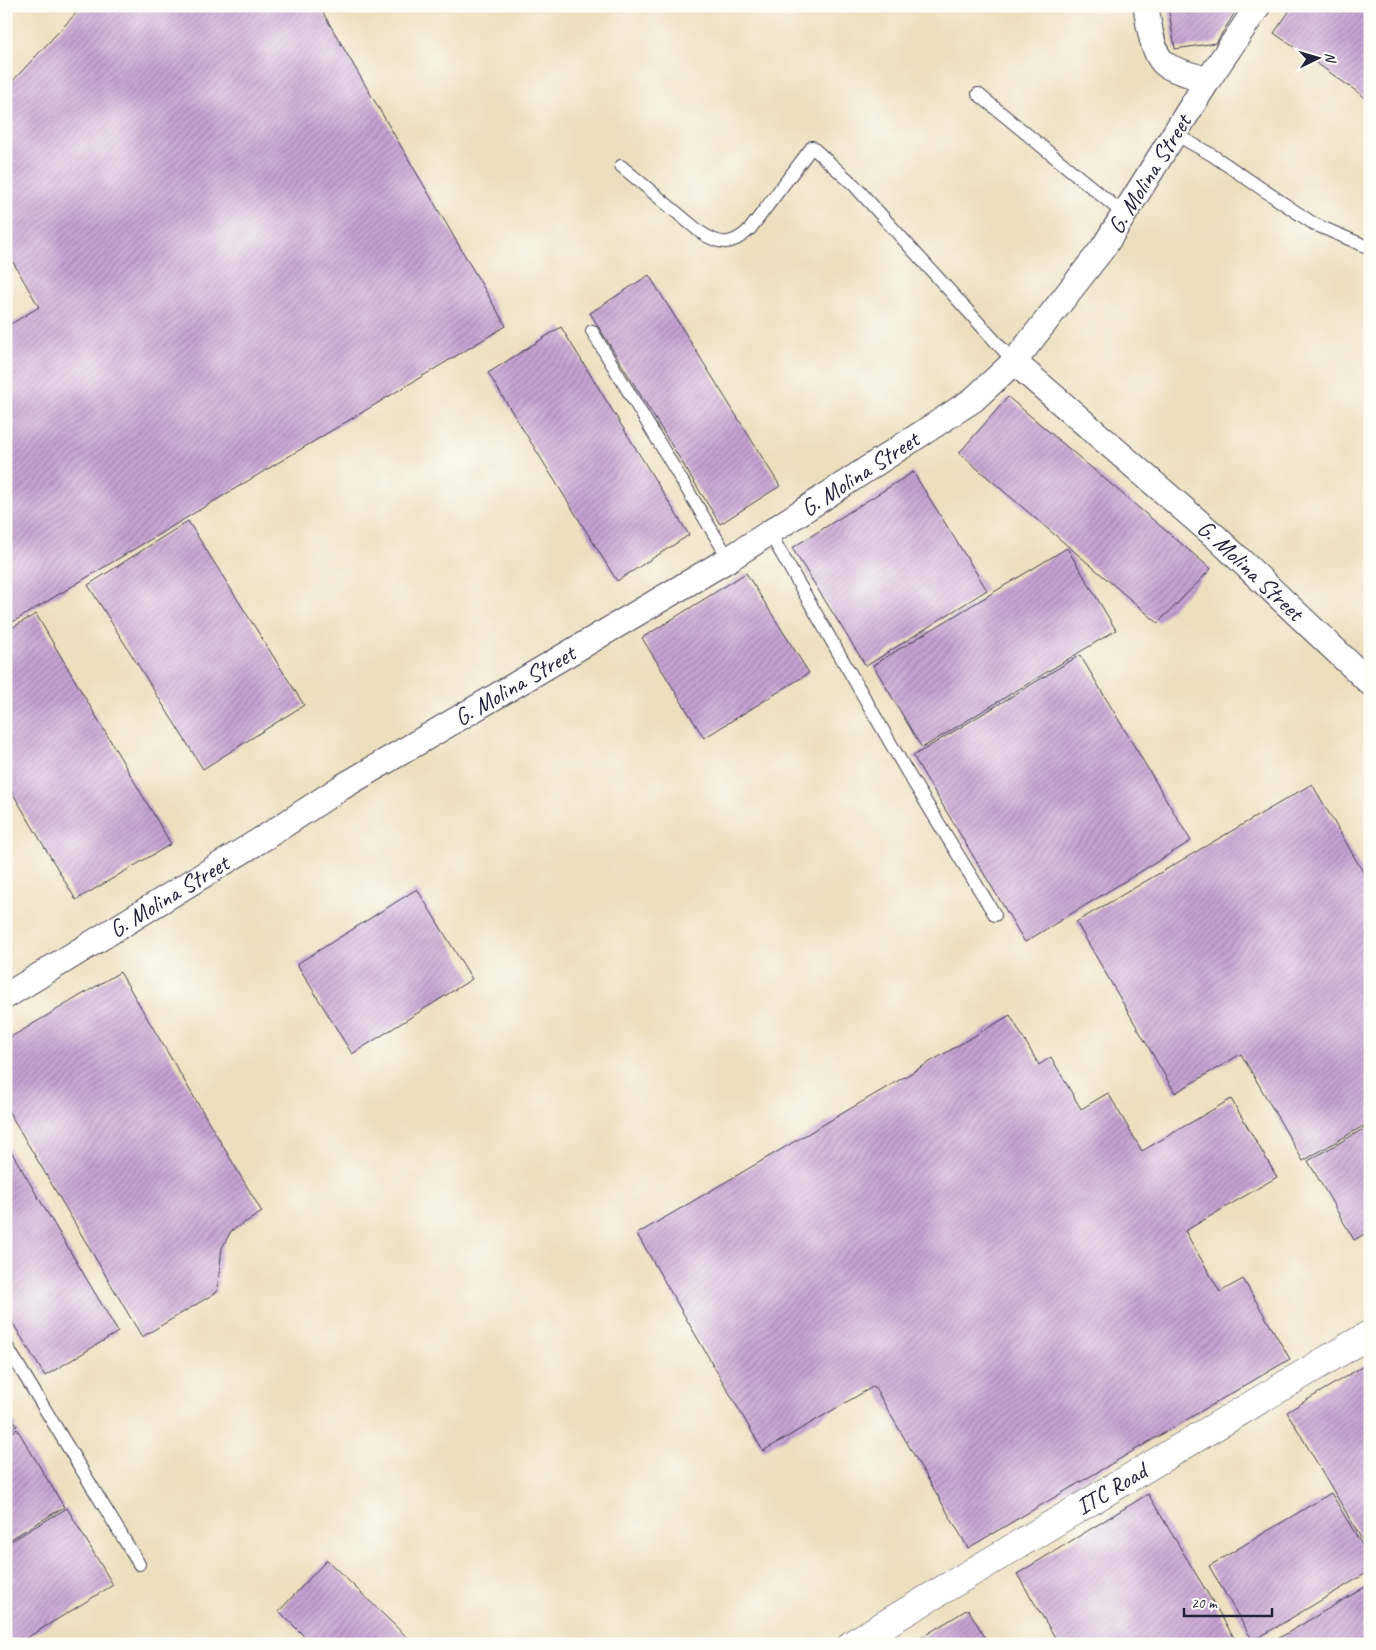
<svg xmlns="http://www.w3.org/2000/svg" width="1376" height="1650" font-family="Caveat,sans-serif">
  <defs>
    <pattern id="building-hatch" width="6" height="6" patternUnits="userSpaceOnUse" patternTransform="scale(1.25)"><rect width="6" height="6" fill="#c6a2d2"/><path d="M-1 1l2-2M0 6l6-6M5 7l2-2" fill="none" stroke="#a084ac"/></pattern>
  </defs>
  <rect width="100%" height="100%" fill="#fdfcf7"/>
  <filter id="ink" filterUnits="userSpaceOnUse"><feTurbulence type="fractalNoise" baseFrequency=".02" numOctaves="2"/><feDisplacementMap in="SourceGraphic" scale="10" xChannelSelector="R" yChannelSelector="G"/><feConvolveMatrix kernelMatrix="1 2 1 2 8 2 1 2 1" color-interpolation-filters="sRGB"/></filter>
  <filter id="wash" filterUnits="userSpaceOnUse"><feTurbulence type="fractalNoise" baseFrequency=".0096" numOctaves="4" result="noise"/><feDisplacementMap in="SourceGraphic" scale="20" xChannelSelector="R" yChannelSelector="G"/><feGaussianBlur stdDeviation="1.12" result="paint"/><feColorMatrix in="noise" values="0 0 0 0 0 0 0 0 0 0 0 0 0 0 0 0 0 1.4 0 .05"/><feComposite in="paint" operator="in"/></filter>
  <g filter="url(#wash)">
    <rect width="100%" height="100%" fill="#ecdfbe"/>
    <g id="blocks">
      <g fill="url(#building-hatch)">
        <path d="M 91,6 L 319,6 L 506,326 L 6,626 L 6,327 L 39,307 L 6,250 L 6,88 L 79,10 Z"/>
        <path d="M 1168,6 L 1239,6 L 1216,43 L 1175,49 Z"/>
        <path d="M 1293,6 L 1370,6 L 1370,101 L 1274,33 Z"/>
        <path d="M 649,275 L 780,486 L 720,524 L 590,313 Z"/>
        <path d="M 561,327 L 689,535 L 617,581 L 488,373 Z"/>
        <path d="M 1008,397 L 1211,569 L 1158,623 L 959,453 Z"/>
        <path d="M 913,472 L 987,590 L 866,666 L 792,548 Z"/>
        <path d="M 188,521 L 304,705 L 203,769 L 88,585 Z"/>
        <path d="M 1067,548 L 1116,630 L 922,748 L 873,665 Z"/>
        <path d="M 746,573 L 809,673 L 704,738 L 642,638 Z"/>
        <path d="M 36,614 L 171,844 L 76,900 L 6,782 L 6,631 Z"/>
        <path d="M 1080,655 L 1191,841 L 1025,942 L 913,756 Z"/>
        <path d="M 1312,784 L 1370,884 L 1370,1122 L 1303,1161 L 1241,1054 L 1175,1093 L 1076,922 Z"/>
        <path d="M 417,889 L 472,979 L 352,1054 L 297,964 Z"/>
        <path d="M 120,972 L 262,1212 L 231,1231 L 222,1248 L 217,1292 L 142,1337 L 6,1107 L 6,1040 Z"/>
        <path d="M 1010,1015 L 1039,1065 L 1051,1057 L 1081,1109 L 1108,1093 L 1142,1151 L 1231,1099 L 1277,1177 L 1185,1231 L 1220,1292 L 1243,1279 L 1290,1359 L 968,1548 L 874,1386 L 763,1451 L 637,1234 Z"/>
        <path d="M 1370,1125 L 1370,1231 L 1354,1240 L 1308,1161 Z"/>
        <path d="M 9,1148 L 118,1332 L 45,1376 L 6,1312 L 6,1150 Z"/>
        <path d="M 1370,1362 L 1370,1553 L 1287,1412 Z"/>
        <path d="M 6,1409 L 17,1426 L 6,1432 Z"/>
        <path d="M 17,1429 L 64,1507 L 6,1542 L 6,1436 Z"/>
        <path d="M 1331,1493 L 1370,1558 L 1370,1571 L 1253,1641 L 1209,1566 Z"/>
        <path d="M 1148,1494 L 1238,1644 L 1059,1644 L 1017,1574 Z"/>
        <path d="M 67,1508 L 113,1585 L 17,1644 L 6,1644 L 6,1544 Z"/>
        <path d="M 327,1560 L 414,1644 L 312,1644 L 279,1611 Z"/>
        <path d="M 1370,1584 L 1370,1644 L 1269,1644 Z"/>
        <path d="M 968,1609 L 989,1644 L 911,1644 Z"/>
      </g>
    </g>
  </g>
  <g filter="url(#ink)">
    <use href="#blocks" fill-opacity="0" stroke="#403e4f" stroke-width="1"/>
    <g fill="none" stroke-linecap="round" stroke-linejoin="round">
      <g stroke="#403e4f" stroke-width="14">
        <g id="lane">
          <path d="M 978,94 L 1124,214"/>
          <path d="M 1175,134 L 1212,155 L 1314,224 L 1370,248"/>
          <path d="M 621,166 L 700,232 C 721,246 732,246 750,229 L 812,147 L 854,185 L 1014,362"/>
          <path d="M 592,331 L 729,559"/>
          <path d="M 769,532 L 906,770 L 995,915"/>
          <path d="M 6,1345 L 139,1564"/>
        </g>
      </g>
      <g stroke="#403e4f" stroke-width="27">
        <g id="street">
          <path d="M 1146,6 C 1148,21 1153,57 1166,65 C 1177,72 1196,76 1208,80"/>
          <path id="s1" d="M 1014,362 L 1217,538 L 1370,683"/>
          <path id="s2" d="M 6,996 L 267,836 L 342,787 L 729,559 L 973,400 L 1014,362 L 1103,248 L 1208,80 L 1258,6"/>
        </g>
      </g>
      <g stroke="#403e4f" stroke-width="29">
        <g id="secondary">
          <path id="s3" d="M 852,1644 L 1370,1334"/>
        </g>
      </g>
      <use href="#lane" stroke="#fff" stroke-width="12"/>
      <use href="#street" stroke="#fff" stroke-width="25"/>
      <use href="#secondary" stroke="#fff" stroke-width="28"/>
    </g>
  </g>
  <g text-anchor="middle" stroke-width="4" stroke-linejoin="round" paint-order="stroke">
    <g font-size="24" fill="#22223b" stroke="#fdfcf7">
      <text dy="8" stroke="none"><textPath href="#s2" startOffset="1424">G. Molina Street</textPath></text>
      <text dy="8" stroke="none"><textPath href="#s2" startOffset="1001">G. Molina Street</textPath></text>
      <text dy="8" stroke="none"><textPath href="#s1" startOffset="315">G. Molina Street</textPath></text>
      <text dy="8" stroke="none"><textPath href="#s2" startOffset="596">G. Molina Street</textPath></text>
      <text dy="8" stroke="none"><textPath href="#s2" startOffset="191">G. Molina Street</textPath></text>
      <text dy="8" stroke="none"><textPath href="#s3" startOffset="302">ITC Road</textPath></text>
    </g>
  </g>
  <rect width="1376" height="1650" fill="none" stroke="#fdfcf7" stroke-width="25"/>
  <g transform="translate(1318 58) rotate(85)" stroke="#fdfcf7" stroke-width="4" paint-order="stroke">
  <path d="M0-4L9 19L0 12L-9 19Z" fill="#22223b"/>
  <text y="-8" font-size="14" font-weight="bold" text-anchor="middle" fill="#22223b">N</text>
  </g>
  <path d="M1184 1608v8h88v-8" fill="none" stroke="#22223b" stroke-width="2.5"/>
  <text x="1191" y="1608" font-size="15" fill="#22223b" stroke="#fdfcf7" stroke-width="4" paint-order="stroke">20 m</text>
</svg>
